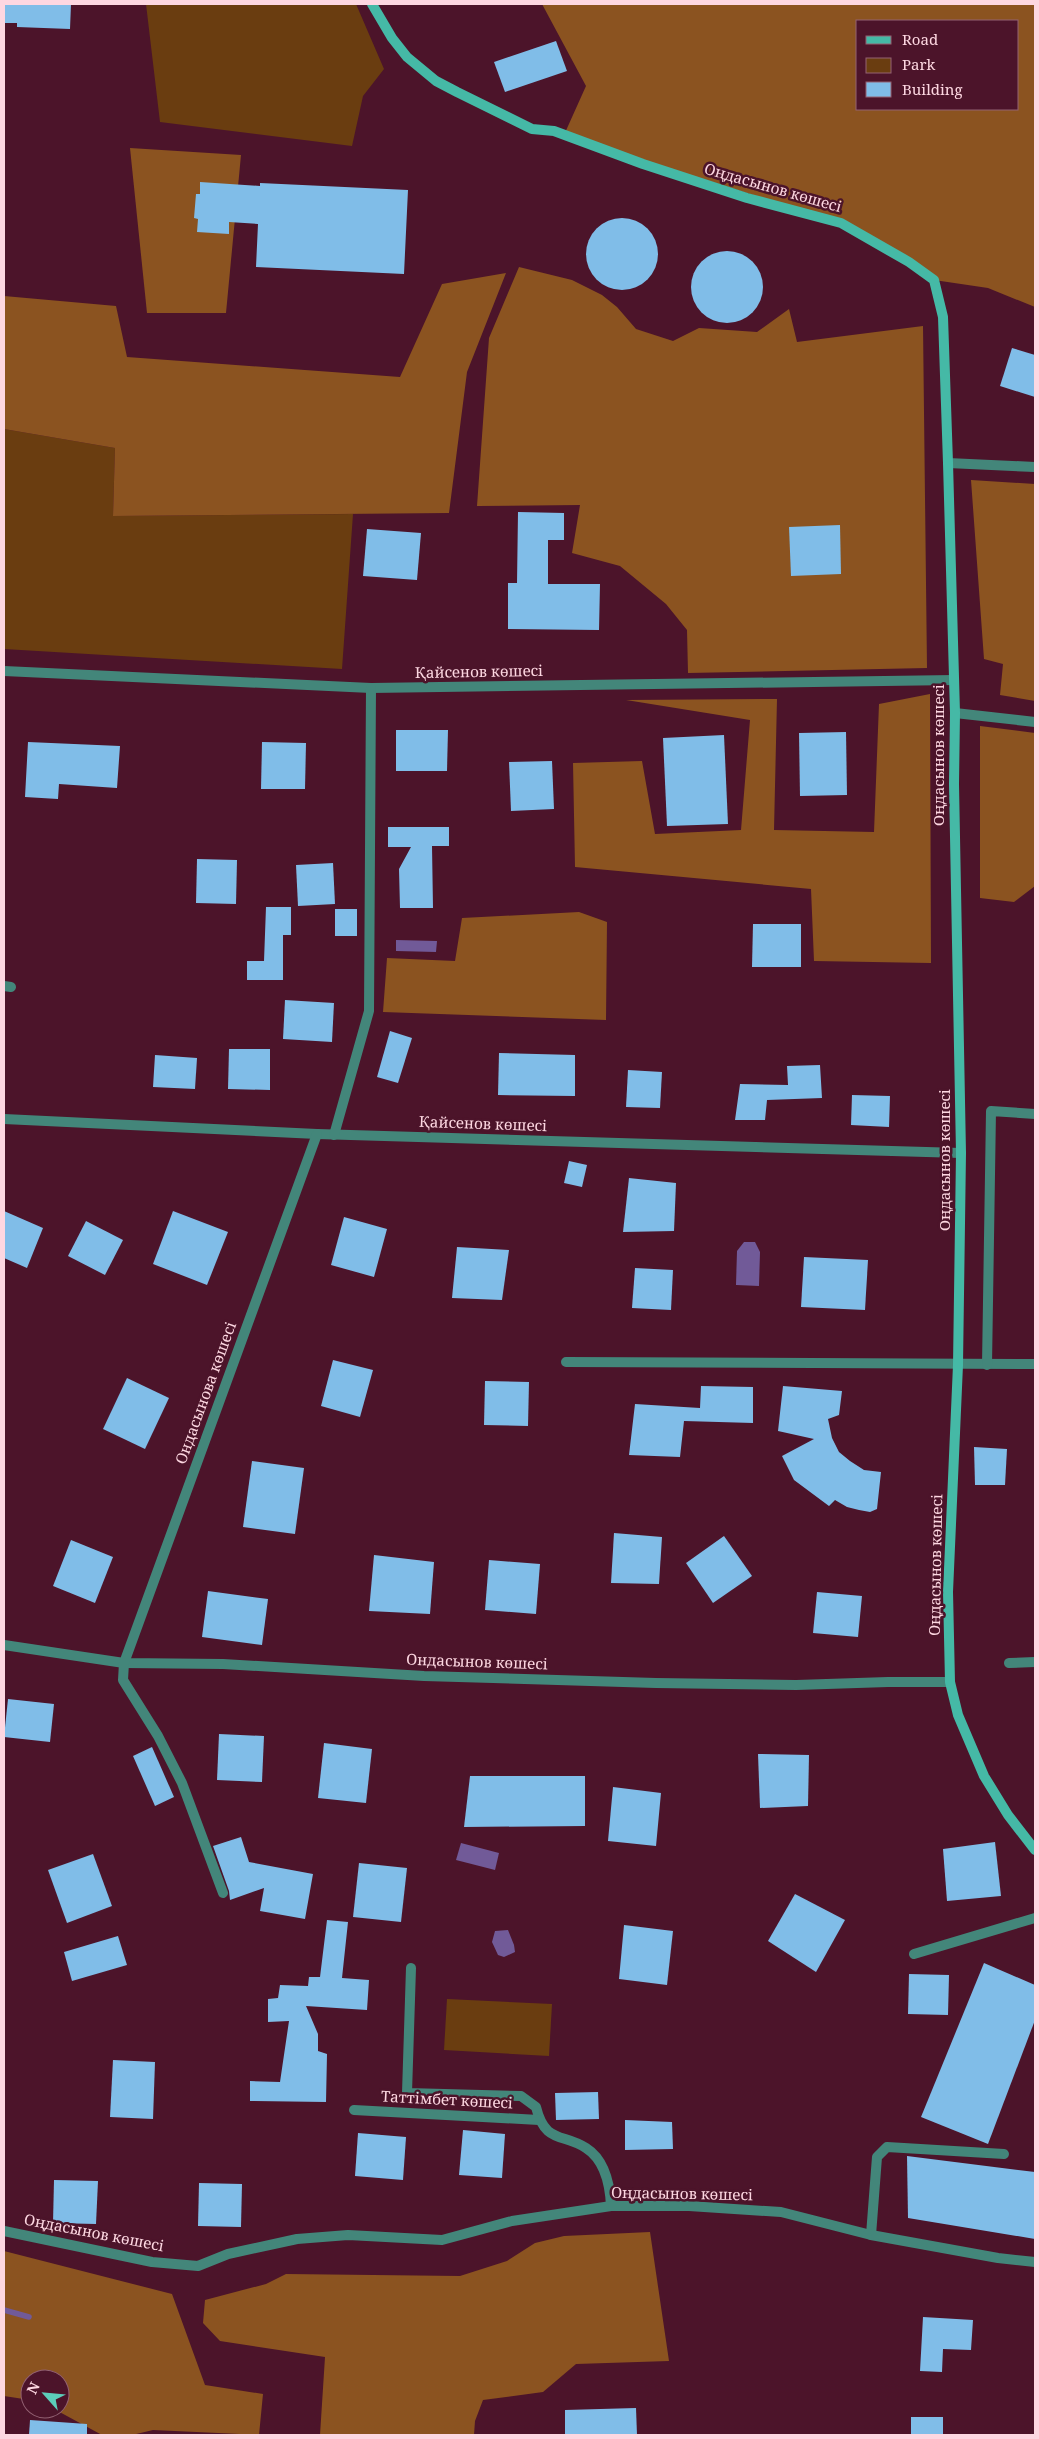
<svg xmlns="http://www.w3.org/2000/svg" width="1039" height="2439" font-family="'Noto Serif',serif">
  <rect width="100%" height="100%" fill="#4c142a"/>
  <g fill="#6a3d10">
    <path d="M 146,4 L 356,4 L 384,69 L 363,96 L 352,146 L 160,122 Z"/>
    <path d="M 4,429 L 115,448 L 113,516 L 353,514 L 342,669 L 4,649 Z"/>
    <path d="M 447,1999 L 552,2004 L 549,2056 L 444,2050 Z"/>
  </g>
  <g fill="#8b5320" fill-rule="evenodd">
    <path d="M 542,4 L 1035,4 L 1035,307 L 988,288 L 934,280 L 841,223 L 564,135 L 586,86 ZM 858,21 L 1018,21 L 1018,109 L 858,109 Z"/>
    <path d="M 130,148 L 241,155 L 226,313 L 147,313 Z"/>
    <path d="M 519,267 L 572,280 L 602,295 L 617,307 L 636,329 L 673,341 L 699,328 L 757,332 L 789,309 L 797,342 L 923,326 L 927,668 L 688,673 L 687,630 L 666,604 L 620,566 L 572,553 L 580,505 L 477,506 L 489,338 Z"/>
    <path d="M 506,273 L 467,372 L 449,513 L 113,516 L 115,448 L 4,429 L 4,296 L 116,306 L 127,357 L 400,377 L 442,284 Z"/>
    <path d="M 971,480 L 1035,484 L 1035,701 L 1000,695 L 1003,664 L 984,659 Z"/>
    <path d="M 930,694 L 931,963 L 814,961 L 811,889 L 575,867 L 573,763 L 642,761 L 655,834 L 741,830 L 750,720 L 626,700 L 777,699 L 774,830 L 874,832 L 879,704 Z"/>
    <path d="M 980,726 L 1035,733 L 1035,886 L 1014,902 L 980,898 Z"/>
    <path d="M 579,912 L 607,922 L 606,1020 L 383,1012 L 387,958 L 455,961 L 462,918 Z"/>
    <path d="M 650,2232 L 669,2361 L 576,2364 L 543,2392 L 483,2400 L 475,2421 L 474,2435 L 320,2435 L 325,2357 L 220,2341 L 203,2323 L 205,2300 L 266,2284 L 286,2274 L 460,2276 L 507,2261 L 535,2243 L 564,2236 Z"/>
    <path d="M 4,2251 L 172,2294 L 205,2385 L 263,2394 L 259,2435 L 153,2430 L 132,2435 L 102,2435 L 54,2409 L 60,2409 L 60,2379 L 30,2379 L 30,2400 L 4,2396 Z"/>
  </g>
  <g fill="#715a98">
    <path d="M 396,940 L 437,941 L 436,952 L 396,951 Z"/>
    <path d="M 744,1242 L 755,1242 L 760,1252 L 759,1286 L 736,1285 L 737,1251 Z"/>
    <path d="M 461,1843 L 499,1853 L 495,1870 L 456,1860 Z"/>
    <path d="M 508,1930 L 514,1945 L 515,1952 L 504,1957 L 498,1955 L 492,1942 L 495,1931 Z"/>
  </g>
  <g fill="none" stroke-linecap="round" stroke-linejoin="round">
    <path stroke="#715a98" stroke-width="5.5" d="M 4,2310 L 29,2317"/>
  </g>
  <g fill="#80bde8">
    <path d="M 4,4 L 71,4 L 70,29 L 17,27 L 17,23 L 4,23 Z"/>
    <path d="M 556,41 L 567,71 L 505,92 L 494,62 Z"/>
    <path d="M 200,182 L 260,186 L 260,183 L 408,190 L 404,274 L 256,267 L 258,224 L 229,222 L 229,234 L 197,232 L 198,219 L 194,218 L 196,194 L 200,194 Z"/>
    <circle cx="622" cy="254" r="36"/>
    <circle cx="727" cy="287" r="36"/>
    <path d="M 1012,348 L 1035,355 L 1035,397 L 1000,386 Z"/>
    <path d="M 518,512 L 564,513 L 564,540 L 548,540 L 548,584 L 600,584 L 599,630 L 508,629 L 508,583 L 517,583 Z"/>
    <path d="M 840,525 L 841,574 L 791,576 L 789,527 Z"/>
    <path d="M 367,529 L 421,533 L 417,580 L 363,576 Z"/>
    <path d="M 396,730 L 448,730 L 447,771 L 396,771 Z"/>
    <path d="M 846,732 L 847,795 L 800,796 L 799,733 Z"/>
    <path d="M 724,735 L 728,824 L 667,826 L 663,738 Z"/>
    <path d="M 28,742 L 120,746 L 117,788 L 59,784 L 58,799 L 25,797 Z"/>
    <path d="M 262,742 L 306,743 L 305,789 L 261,789 Z"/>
    <path d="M 552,761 L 554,809 L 511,811 L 509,762 Z"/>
    <path d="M 388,827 L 449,827 L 449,846 L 432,846 L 433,908 L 400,908 L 399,869 L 411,847 L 388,847 Z"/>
    <path d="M 197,859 L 237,860 L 236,904 L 196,903 Z"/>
    <path d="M 333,863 L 335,904 L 298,906 L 296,865 Z"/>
    <path d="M 266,907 L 291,907 L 291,935 L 283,935 L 283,980 L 247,980 L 247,961 L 264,961 Z"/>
    <rect x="335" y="909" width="22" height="27"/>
    <path d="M 753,924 L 801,924 L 801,967 L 752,967 Z"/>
    <path d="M 285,1000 L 334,1003 L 332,1042 L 283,1039 Z"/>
    <path d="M 390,1031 L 412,1038 L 398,1083 L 377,1077 Z"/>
    <path d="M 229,1049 L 270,1049 L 270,1090 L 228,1089 Z"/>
    <path d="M 499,1053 L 575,1055 L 575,1096 L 498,1095 Z"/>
    <path d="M 155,1055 L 197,1058 L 195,1089 L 153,1087 Z"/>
    <path d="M 820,1065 L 822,1098 L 767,1100 L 765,1120 L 735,1120 L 740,1084 L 788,1085 L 787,1066 Z"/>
    <path d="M 628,1070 L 662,1072 L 660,1108 L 626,1107 Z"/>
    <path d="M 852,1095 L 890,1096 L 889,1127 L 851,1125 Z"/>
    <path d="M 569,1161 L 587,1165 L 582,1187 L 564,1183 Z"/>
    <path d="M 629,1178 L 676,1183 L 674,1231 L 623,1232 Z"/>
    <path d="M 4,1211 L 43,1228 L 27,1268 L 4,1258 Z"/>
    <path d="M 173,1211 L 228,1232 L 207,1285 L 153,1264 Z"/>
    <path d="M 344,1217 L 387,1229 L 374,1277 L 331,1265 Z"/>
    <path d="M 86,1221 L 123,1240 L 105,1275 L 68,1256 Z"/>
    <path d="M 457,1247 L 509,1250 L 502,1300 L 452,1298 Z"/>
    <path d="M 804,1257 L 868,1260 L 865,1310 L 801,1307 Z"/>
    <path d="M 635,1268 L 673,1270 L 671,1310 L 632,1308 Z"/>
    <path d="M 333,1360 L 373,1370 L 360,1417 L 321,1406 Z"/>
    <path d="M 127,1378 L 169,1398 L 145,1449 L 103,1429 Z"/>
    <path d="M 485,1381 L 529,1382 L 528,1426 L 484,1425 Z"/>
    <path d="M 701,1386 L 753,1387 L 753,1423 L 684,1421 L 680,1457 L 629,1455 L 635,1404 L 700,1408 Z"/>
    <path d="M 783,1386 L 842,1391 L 839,1415 L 828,1419 L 832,1438 L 839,1452 L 850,1461 L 864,1470 L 881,1472 L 877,1509 L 870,1512 L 859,1510 L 847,1507 L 835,1500 L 829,1506 L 794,1480 L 782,1456 L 814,1439 L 778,1431 Z"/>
    <path d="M 974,1447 L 1007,1449 L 1005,1485 L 975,1485 Z"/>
    <path d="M 252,1461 L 304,1468 L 295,1534 L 243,1527 Z"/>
    <path d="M 614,1533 L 662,1537 L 659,1584 L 611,1583 Z"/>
    <path d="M 724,1536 L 752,1576 L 713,1603 L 686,1563 Z"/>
    <path d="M 71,1540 L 113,1557 L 95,1603 L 53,1586 Z"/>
    <path d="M 374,1555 L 434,1562 L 430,1614 L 369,1611 Z"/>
    <path d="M 489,1560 L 540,1564 L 536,1614 L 485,1610 Z"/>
    <path d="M 208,1591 L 268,1599 L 262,1645 L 202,1637 Z"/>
    <path d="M 817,1592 L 862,1596 L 858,1637 L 813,1633 Z"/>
    <path d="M 8,1699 L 54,1704 L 50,1742 L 4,1737 Z"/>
    <path d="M 219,1734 L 264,1736 L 262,1782 L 217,1780 Z"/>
    <path d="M 324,1743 L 372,1749 L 366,1803 L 318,1798 Z"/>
    <path d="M 152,1747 L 174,1797 L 155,1806 L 133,1756 Z"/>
    <path d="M 758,1754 L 809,1755 L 808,1806 L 760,1808 Z"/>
    <path d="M 470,1776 L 585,1776 L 585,1826 L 464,1827 Z"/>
    <path d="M 613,1787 L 661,1793 L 656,1846 L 608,1841 Z"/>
    <path d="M 241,1837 L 249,1862 L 313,1874 L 305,1919 L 260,1911 L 264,1888 L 230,1900 L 229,1891 L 213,1846 Z"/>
    <path d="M 995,1842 L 1001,1896 L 947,1901 L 943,1849 Z"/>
    <path d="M 93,1854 L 112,1906 L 67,1923 L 48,1870 Z"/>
    <path d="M 359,1863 L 407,1868 L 401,1922 L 353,1917 Z"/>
    <path d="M 795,1894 L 845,1920 L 816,1972 L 768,1941 Z"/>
    <path d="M 327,1920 L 348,1922 L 342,1978 L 369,1980 L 367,2010 L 306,2006 L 318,2034 L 318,2051 L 327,2054 L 326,2102 L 250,2101 L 250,2081 L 280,2082 L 289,2021 L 268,2022 L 268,1999 L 278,1998 L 280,1985 L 308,1986 L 309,1977 L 320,1977 Z"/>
    <path d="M 624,1925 L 673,1931 L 667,1985 L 619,1979 Z"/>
    <path d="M 118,1936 L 127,1965 L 72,1981 L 64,1952 Z"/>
    <path d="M 984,1963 L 1035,1985 L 1035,2020 L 988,2144 L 921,2117 Z"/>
    <path d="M 909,1974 L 949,1975 L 948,2015 L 908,2014 Z"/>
    <path d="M 113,2060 L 155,2062 L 153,2119 L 110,2117 Z"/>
    <path d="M 598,2092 L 599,2119 L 556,2120 L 555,2093 Z"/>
    <path d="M 625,2120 L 672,2122 L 673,2149 L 625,2150 Z"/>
    <path d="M 463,2130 L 505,2134 L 502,2178 L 459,2175 Z"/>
    <path d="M 358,2133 L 406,2137 L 403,2180 L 355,2176 Z"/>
    <path d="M 907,2156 L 1035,2172 L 1035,2239 L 908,2218 Z"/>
    <path d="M 54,2180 L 98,2181 L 96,2224 L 53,2223 Z"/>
    <path d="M 199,2183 L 242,2184 L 241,2227 L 198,2226 Z"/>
    <path d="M 923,2317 L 973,2320 L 971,2350 L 943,2349 L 942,2372 L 920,2371 Z"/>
    <path d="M 636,2408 L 637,2435 L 565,2435 L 565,2410 Z"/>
    <rect x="911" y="2417" width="32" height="18"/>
    <path d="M 30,2420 L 87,2424 L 87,2435 L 29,2435 Z"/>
  </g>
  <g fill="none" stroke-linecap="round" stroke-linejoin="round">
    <g stroke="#43867a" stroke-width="10">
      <path d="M 1009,1663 L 1035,1662"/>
      <path d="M 411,1968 L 407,2093 L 521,2096 L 536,2107 C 545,2144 563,2133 586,2148 C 605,2160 610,2185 611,2206"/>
      <path d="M 354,2110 L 539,2120"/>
      <path d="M 871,2235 L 877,2157 L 887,2147 L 1004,2154"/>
    </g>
    <g stroke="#43867a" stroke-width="10">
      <path d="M 948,463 L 1035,467"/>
      <path d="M 4,671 L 371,688 L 954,680"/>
      <path d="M 955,713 L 1035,722"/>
      <path d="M 4,986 L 11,987"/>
      <path d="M 4,1119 L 317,1134 L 961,1153"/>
      <path d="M 334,1135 L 369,1011 L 371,688"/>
      <path d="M 566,1362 L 1035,1364"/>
      <path d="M 987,1365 L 991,1111 L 1035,1114"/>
      <path d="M 4,1645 L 124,1663 L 223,1664 L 424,1676 L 656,1683 L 796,1685 L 888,1682 L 950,1682"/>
      <path d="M 223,1893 L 182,1783 L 158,1736 L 123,1680 L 124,1663 L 317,1134"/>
      <path d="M 914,1954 L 1035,1918"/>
      <path d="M 4,2231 L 152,2262 L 198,2266 L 228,2254 L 297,2239 L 348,2235 L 442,2240 L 512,2221 L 611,2206 L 689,2206 L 781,2212 L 871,2235 L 998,2258 L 1035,2262"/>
    </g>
    <path stroke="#45b9a6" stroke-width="10" d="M 372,4 L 392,38 L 407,57 L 436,81 L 457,92 L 532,129 L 554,131 L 643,164 L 747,198 L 841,223 L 909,262 L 934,280 L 943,317 L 948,463 L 955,713 L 954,784 L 961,1153 L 958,1365 L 948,1592 L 950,1682 L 958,1715 L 984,1776 L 1008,1815 L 1035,1850"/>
  </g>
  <g text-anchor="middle" stroke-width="5" stroke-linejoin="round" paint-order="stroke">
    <g font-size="15" fill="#fdd7e1" stroke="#4c142a">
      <text transform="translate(773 188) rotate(16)" y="5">Оңдасынов көшесі</text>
      <text transform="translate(479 672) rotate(-1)" y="5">Қайсенов көшесі</text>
      <text transform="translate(939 755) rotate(-90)" y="5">Оңдасынов көшесі</text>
      <text transform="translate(483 1124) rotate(2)" y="5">Қайсенов көшесі</text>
      <text transform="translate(945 1160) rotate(-90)" y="5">Оңдасынов көшесі</text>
      <text transform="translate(206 1393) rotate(-70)" y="5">Ондасынова көшесі</text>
      <text transform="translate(936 1565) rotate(-89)" y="5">Оңдасынов көшесі</text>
      <text transform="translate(477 1662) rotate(2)" y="5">Ондасынов көшесі</text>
      <text transform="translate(447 2100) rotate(3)" y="5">Таттімбет көшесі</text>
      <text transform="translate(682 2194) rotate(1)" y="5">Оңдасынов көшесі</text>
      <text transform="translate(94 2233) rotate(11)" y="5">Оңдасынов көшесі</text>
    </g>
  </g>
  <rect width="1039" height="2439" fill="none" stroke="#fdd7e1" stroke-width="10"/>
  <rect x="856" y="20" width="162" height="90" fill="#4c142a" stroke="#936273"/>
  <rect x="866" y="36" width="25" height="8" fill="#45b9a6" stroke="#936273"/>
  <text x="902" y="45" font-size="15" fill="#fdd7e1">Road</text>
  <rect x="866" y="58" width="25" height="15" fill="#6a3d10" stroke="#936273"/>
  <text x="902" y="70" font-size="15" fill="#fdd7e1">Park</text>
  <rect x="866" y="82" width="25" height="15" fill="#80bde8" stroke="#936273"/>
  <text x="902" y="95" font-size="15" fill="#fdd7e1">Building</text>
  <g transform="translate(45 2394) rotate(297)"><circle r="24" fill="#4c142a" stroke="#936273"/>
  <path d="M0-4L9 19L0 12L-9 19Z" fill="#5cceba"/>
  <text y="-8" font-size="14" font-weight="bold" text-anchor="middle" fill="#fdd7e1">N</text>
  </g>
</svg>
